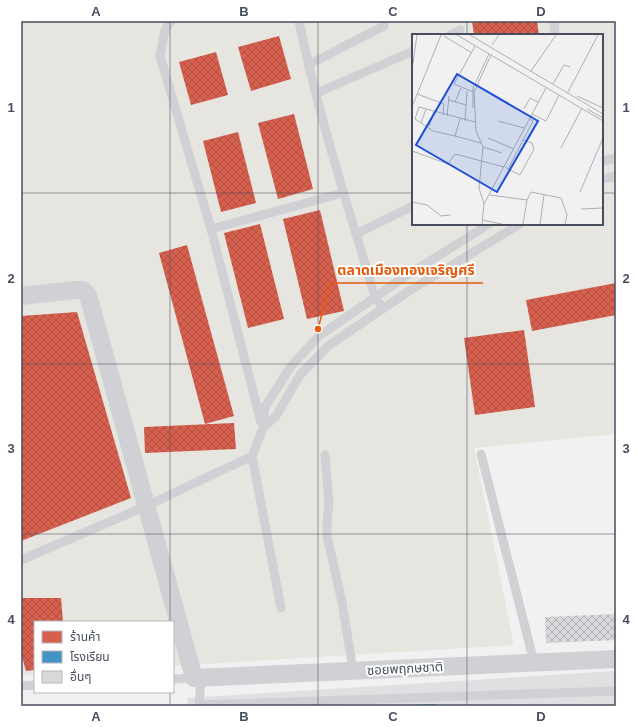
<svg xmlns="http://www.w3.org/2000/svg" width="637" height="727" font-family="Arial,'Noto Sans Thai',sans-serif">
  <defs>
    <pattern id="shops-cross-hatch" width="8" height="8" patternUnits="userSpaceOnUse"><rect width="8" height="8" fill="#d6604d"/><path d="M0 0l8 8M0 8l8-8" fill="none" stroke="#b05143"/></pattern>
    <pattern id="schools-cross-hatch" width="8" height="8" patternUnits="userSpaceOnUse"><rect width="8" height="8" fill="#4393c3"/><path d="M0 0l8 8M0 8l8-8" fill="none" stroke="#3a7aa2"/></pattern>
    <pattern id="building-cross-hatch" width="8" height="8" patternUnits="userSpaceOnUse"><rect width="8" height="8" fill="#d8d9db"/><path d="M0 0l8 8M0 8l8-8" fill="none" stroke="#b1b2b5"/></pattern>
  </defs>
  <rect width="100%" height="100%" fill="#f1f1f1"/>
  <path fill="#e6e5df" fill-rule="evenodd" d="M 21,21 L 616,22 L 616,434 L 474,448 L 514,645 L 173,666 L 173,622 L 35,622 L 35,674 L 21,675 ZM 413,35 L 602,35 L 602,224 L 413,224 Z"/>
  <path fill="#dfe0e1" d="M 616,671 L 616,706 L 188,706 L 187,698 Z"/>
  <g fill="url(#shops-cross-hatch)">
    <path d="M 472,21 L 537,21 L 539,35 L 474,35 Z"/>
    <path d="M 279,36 L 291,79 L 251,91 L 238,47 Z"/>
    <path d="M 216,52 L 228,95 L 191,105 L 179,62 Z"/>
    <path d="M 294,114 L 313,189 L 278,199 L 258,123 Z"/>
    <path d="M 238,132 L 256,203 L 221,212 L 203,141 Z"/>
    <path d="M 320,210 L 344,311 L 307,319 L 283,219 Z"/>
    <path d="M 260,224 L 284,319 L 248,328 L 224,233 Z"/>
    <path d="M 187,245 L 234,416 L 205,424 L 159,253 Z"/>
    <path d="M 616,283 L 616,315 L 532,331 L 526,300 Z"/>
    <path d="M 77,312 L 131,498 L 21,541 L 21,316 Z"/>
    <path d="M 524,330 L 535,407 L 475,415 L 464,338 Z"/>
    <path d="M 234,423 L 236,449 L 145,453 L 144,427 Z"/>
    <path d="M 21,598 L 61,598 L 63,622 L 35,622 L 35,670 L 26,671 L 21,653 Z"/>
  </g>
  <path fill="url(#schools-cross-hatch)" d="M 435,704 L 435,706 L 410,706 L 410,705 Z"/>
  <path fill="url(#building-cross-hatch)" d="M 616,614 L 616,640 L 546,643 L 545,617 Z"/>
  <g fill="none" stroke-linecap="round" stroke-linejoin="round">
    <g stroke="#d0d1d4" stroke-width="9">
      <path d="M 171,21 L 165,30 L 160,56 L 211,229"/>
      <path d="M 299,21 C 318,115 348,206 375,297 L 383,308"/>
      <path d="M 554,21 L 555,35"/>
      <path d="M 450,35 L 460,30"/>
      <path d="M 308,65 L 384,26 L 383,21"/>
      <path d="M 317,93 L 413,51"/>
      <path d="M 602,161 L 616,158"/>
      <path d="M 602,179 L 616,176"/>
      <path d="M 356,234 L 413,206"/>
      <path d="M 261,422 L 211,229 L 343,193"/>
      <path d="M 263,428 L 276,416 L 300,375 L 328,346 L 409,291 L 520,224"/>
      <path d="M 481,454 L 534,662"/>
      <path d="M 325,455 L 329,504 L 327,521 L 327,536 L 342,602 L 353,670"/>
      <path d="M 252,456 L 281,608"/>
      <path d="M 21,560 L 146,506 L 252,456 L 263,428 L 265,407 L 291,366 L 319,336 L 403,278 L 489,224"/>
      <path d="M 201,677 L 199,705 L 616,691"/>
      <path d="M 173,679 L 194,678"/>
      <path d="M 21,686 L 35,685"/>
    </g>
    <path stroke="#d0d1d4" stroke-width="18" d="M 21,296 L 76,290 L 83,290 L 88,295 L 194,678 L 616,659"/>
  </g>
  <path fill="none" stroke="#484e5e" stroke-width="1" stroke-opacity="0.55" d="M 170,21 L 170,622M 318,21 L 318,706M 467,21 L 467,35M 21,193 L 413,193M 602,193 L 616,193M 467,224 L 467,706M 21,364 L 616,364M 21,534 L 616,534M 170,692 L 170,706"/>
  <g text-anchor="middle" stroke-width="4" stroke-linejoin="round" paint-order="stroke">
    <g font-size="13" fill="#484e5e" stroke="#fff">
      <text transform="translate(405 668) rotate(-3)" y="5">ซอยพฤกษชาติ</text>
    </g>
  </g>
  <g transform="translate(412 34)">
    <rect width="191" height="191" fill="#f1f1f1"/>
    <path fill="none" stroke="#adb0b6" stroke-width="1" d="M 45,1 L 191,87M 58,1 L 191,80M 32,2 L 60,19M 80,11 L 87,1M 0,36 L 5,1M 119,37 L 144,1M 141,50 L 152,31 L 158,33M 61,58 L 42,50 L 63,12M 156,58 L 186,1M 5,60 L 32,70 L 31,81M 165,62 L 191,74M 37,66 L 54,71M 43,68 L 49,54M 0,73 L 29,1M 61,74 L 61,54 L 77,20M 112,75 L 118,64 L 126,68M 175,75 L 191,84M 120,80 L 134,87 L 147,61M 35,82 L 37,62M 48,85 L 43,102 L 69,109M 53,87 L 55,57M 86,87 L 112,94M 9,89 L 14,75M 17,92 L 22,78M 43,102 L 21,97 L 3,85 L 7,73 L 63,88M 76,104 L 102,115M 71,113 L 90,119M 149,114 L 170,74M 0,117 L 36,130 L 43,120 L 92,133M 93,133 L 96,135 L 121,87 L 117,85M 96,135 L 108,141 L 122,115 L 120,109 L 111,106M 168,158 L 191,104M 78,161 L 115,166 L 111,190M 115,166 L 119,158 L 149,164 L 155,181 L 153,190M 0,168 L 15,171 L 29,182 L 38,181M 72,170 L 67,154 L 71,113 L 64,97 L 62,58 L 79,21M 169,175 L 191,174M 70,186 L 90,190M 70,190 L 72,170 L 134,54M 128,190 L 132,161"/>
    <path fill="#1d4ed8" fill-opacity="0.15" stroke="#1d4ed8" stroke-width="2" d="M 45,40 L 126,87 L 85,158 L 4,111 Z"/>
    <rect width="191" height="191" fill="none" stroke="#484e5e" stroke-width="2"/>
  </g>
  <path fill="none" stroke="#e8590c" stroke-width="1.5" d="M318 329L330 283H483"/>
  <circle fill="#e8590c" stroke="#fff" stroke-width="1.5" cx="318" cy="329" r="4"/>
  <g font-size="14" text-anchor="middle" font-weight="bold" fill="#e8590c" stroke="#fff" stroke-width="4" stroke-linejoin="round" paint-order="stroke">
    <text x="406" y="275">ตลาดเมืองทองเจริญศรี</text>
  </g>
  <rect width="637" height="727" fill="none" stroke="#ffffff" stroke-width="44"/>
  <rect x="34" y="621" width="140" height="72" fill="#ffffff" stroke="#b6b8bf"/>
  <rect x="42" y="631" width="20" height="12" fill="#d6604d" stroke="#b6b8bf"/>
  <text x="70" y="641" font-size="12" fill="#484e5e">ร้านค้า</text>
  <rect x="42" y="651" width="20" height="12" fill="#4393c3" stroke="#b6b8bf"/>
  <text x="70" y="661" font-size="12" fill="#484e5e">โรงเรียน</text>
  <rect x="42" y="671" width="20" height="12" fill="#d8d9db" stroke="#b6b8bf"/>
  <text x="70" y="681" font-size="12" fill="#484e5e">อื่นๆ</text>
  <rect x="22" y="22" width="593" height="683" fill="none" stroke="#484e5e" stroke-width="1.5"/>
  <g font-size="13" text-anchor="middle" font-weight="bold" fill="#484e5e">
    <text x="96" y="16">A</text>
    <text x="244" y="16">B</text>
    <text x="393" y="16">C</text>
    <text x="541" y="16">D</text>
    <text x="11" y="112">1</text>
    <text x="626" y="112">1</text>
    <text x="11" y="283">2</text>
    <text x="626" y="283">2</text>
    <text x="11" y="453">3</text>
    <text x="626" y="453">3</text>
    <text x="11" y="624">4</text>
    <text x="626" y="624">4</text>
    <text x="96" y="721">A</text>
    <text x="244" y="721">B</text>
    <text x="393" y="721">C</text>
    <text x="541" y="721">D</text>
  </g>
</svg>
